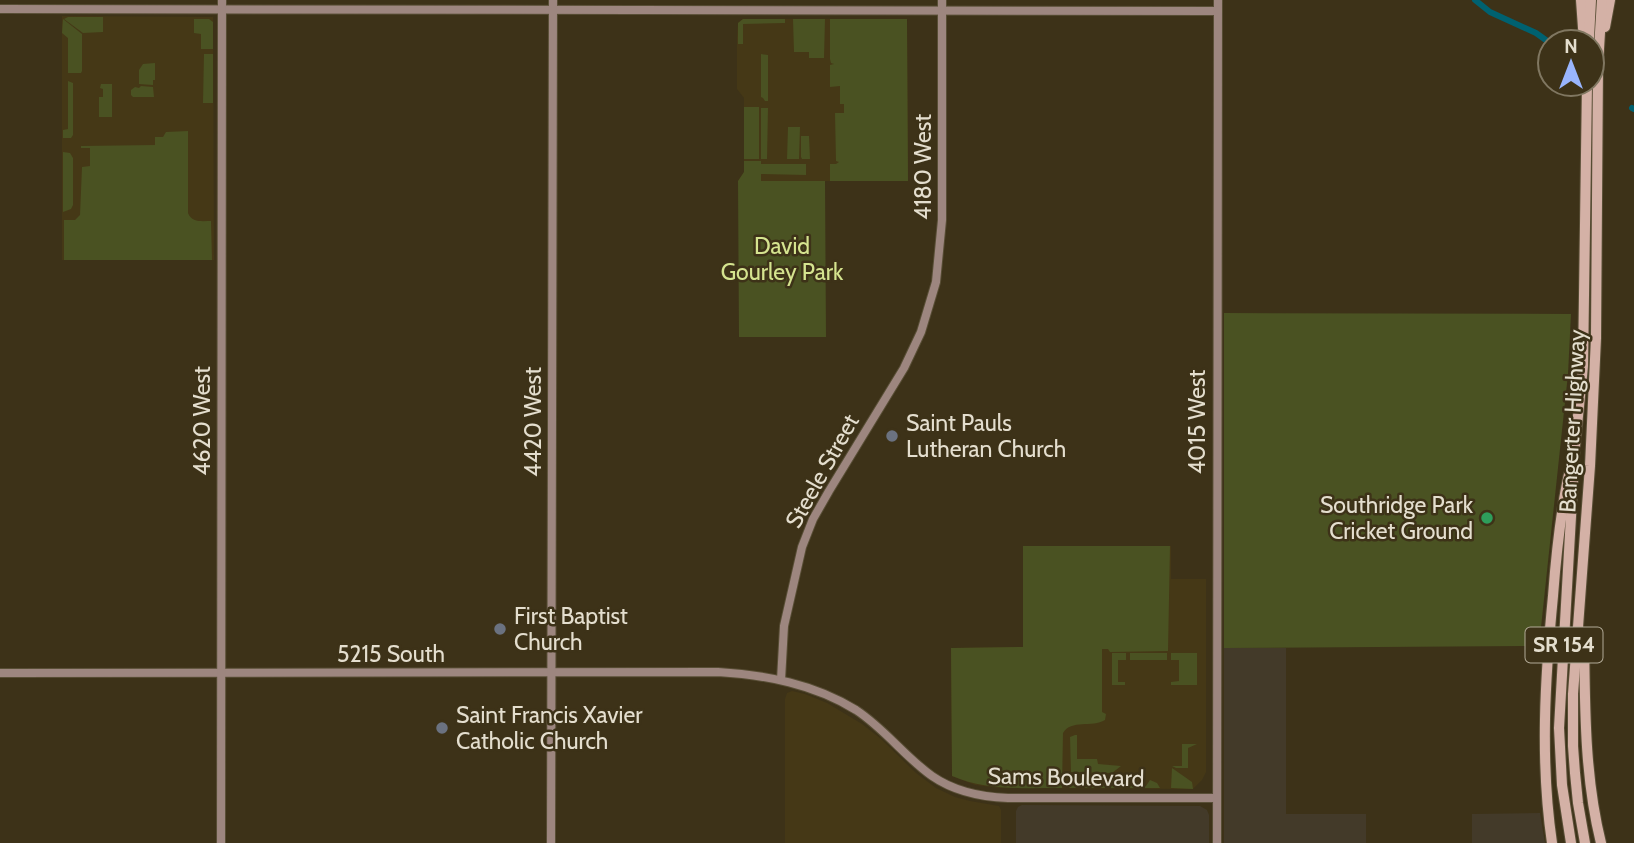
<svg xmlns="http://www.w3.org/2000/svg" width="1634" height="843" font-family="Cabin,sans-serif">
  <rect width="100%" height="100%" fill="#3d3218"/>
  <g fill="#433a29">
    <path d="M 1224,648 L 1286,648 L 1286,814 L 1366,814 L 1366,843 L 1224,843 Z"/>
    <path d="M 1022,805 L 1200,806 L 1207,810 L 1209,815 L 1209,843 L 1016,843 L 1016,811 L 1018,807 Z"/>
    <path d="M 1540,813 L 1545,843 L 1472,843 L 1472,814 Z"/>
  </g>
  <g fill="#453816">
    <path d="M 62,16 L 213,17 L 214,260 L 62,260 Z"/>
    <path d="M 743,19 L 907,19 L 908,181 L 738,181 L 744,172 L 744,98 L 737,89 L 737,37 L 738,23 Z"/>
    <path d="M 1023,546 L 1171,546 L 1171,579 L 1206,579 L 1206,772 L 1202,780 L 1193,789 L 1000,788 L 975,785 L 952,776 L 951,648 L 1023,647 Z"/>
    <path d="M 792,691 L 805,694 L 827,703 L 862,724 L 881,739 L 916,773 L 936,788 L 955,797 L 970,801 L 999,806 L 1001,810 L 1001,843 L 785,843 L 785,699 L 787,693 Z"/>
  </g>
  <g fill="#4a5222">
    <path d="M 68,17 L 103,17 L 103,32 L 83,33 L 64,19 Z"/>
    <path d="M 63,19 L 82,34 L 82,71 L 81,73 L 68,73 L 68,38 L 62,33 Z"/>
    <path d="M 194,19 L 209,19 L 213,22 L 213,49 L 201,49 L 201,34 L 194,33 Z"/>
    <path d="M 743,19 L 785,19 L 785,23 L 743,24 L 743,44 L 738,44 L 738,23 Z"/>
    <path d="M 793,19 L 825,19 L 824,58 L 809,58 L 809,52 L 794,52 Z"/>
    <path d="M 830,19 L 907,19 L 908,181 L 830,181 L 830,164 L 836,164 L 839,162 L 836,161 L 835,113 L 844,113 L 844,104 L 840,104 L 840,86 L 830,87 L 830,65 L 834,64 L 831,63 L 830,59 Z"/>
    <path d="M 204,54 L 213,54 L 213,103 L 203,103 Z"/>
    <path d="M 761,54 L 768,55 L 768,101 L 765,101 L 763,98 L 761,97 Z"/>
    <path d="M 155,63 L 155,80 L 153,80 L 153,85 L 139,84 L 139,70 L 143,64 Z"/>
    <path d="M 68,81 L 73,83 L 73,135 L 71,138 L 63,138 L 63,130 L 68,129 Z"/>
    <path d="M 101,84 L 112,84 L 112,117 L 99,117 L 99,97 L 103,97 L 103,89 L 100,88 Z"/>
    <path d="M 141,86 L 153,87 L 154,97 L 133,97 L 131,95 L 131,90 L 135,87 L 139,88 Z"/>
    <rect x="744" y="107" width="15" height="52"/>
    <path d="M 761,108 L 768,108 L 767,159 L 761,159 Z"/>
    <path d="M 788,127 L 800,127 L 799,159 L 787,159 Z"/>
    <path d="M 188,131 L 188,213 C 192,223 202,221 211,221 L 212,260 L 64,260 L 64,220 L 75,220 L 80,215 L 82,167 L 90,166 L 90,148 L 81,148 L 81,146 L 155,145 L 155,137 L 163,137 L 166,132 Z"/>
    <path d="M 801,136 L 809,136 L 810,159 L 802,159 L 801,157 Z"/>
    <path d="M 63,152 L 70,153 L 73,158 L 73,205 L 71,209 L 63,212 Z"/>
    <path d="M 744,161 L 761,161 L 761,164 L 806,164 L 806,175 L 761,174 L 761,181 L 825,181 L 826,337 L 739,337 L 738,181 L 744,172 Z"/>
    <path d="M 1224,313 L 1571,314 L 1568,374 L 1539,646 L 1224,648 Z"/>
    <path d="M 1023,546 L 1170,546 L 1168,651 L 1110,652 L 1108,649 L 1102,649 L 1102,712 L 1106,714 L 1105,720 C 1092,728 1071,719 1063,733 L 1062,788 C 1025,788 987,791 952,776 L 951,648 L 1023,647 Z"/>
    <path d="M 1112,653 L 1126,653 L 1126,660 L 1118,660 L 1118,682 L 1125,682 L 1125,685 L 1112,685 Z"/>
    <rect x="1130" y="653" width="37" height="7"/>
    <path d="M 1171,653 L 1197,653 L 1197,685 L 1171,685 L 1171,682 L 1179,681 L 1179,660 L 1171,660 Z"/>
    <path d="M 1075,735 L 1077,735 L 1077,759 L 1097,759 L 1098,764 L 1121,766 L 1112,773 L 1071,772 L 1070,737 Z"/>
    <path d="M 1182,744 L 1197,744 L 1188,748 L 1188,768 L 1176,768 L 1172,766 L 1182,766 Z"/>
    <path d="M 1172,768 L 1192,782 L 1193,789 L 1171,788 Z"/>
    <path d="M 1150,780 L 1157,783 L 1160,788 L 1069,788 L 1070,785 L 1146,786 Z"/>
  </g>
  <g fill="none" stroke-linecap="round" stroke-linejoin="round">
    <g stroke="#006170" stroke-width="6">
      <path d="M 1475,0 L 1490,12 L 1536,33 L 1550,43"/>
      <path d="M 1632,108 L 1634,109"/>
    </g>
    <g stroke="#584e35" stroke-width="10">
      <g id="secondary">
        <path d="M 0,9 L 1218,11"/>
        <path d="M 0,673 L 718,672 C 766,675 814,684 856,710 C 885,729 905,757 932,776 C 955,792 981,797 1008,798 L 1217,798"/>
        <path d="M 781,680 L 784,626 L 802,547 L 813,519 L 829,491 L 904,368 L 921,332 L 936,282 L 942,220 L 942,0"/>
        <path d="M 221,843 L 222,0"/>
        <path d="M 551,843 L 553,0"/>
        <path d="M 1217,843 L 1218,0"/>
      </g>
    </g>
    <g stroke="#584e35" stroke-width="12">
      <g id="highway">
        <path d="M 1581,0 L 1584,42"/>
        <path d="M 1605,27 L 1610,0"/>
        <path d="M 1589,38 L 1591,0"/>
        <path d="M 1584,633 C 1585,703 1584,775 1601,843"/>
        <path d="M 1552,843 C 1540,761 1545,678 1553,596 C 1556,556 1560,514 1569,474"/>
        <path d="M 1571,843 L 1562,785 L 1559,728 L 1575,446 L 1583,366 L 1587,84"/>
        <path d="M 1585,843 L 1578,803 L 1575,773 L 1573,746 L 1573,694 L 1590,466 L 1596,338 L 1598,65 L 1602,0"/>
      </g>
    </g>
    <use href="#secondary" stroke="#9d867f" stroke-width="8"/>
    <use href="#highway" stroke="#d4b1a6" stroke-width="10"/>
  </g>
  <g fill="#6b7280" stroke="#3d3218" stroke-width="2.5">
    <circle cx="892" cy="436" r="7"/>
    <circle cx="500" cy="629" r="7"/>
    <circle cx="442" cy="728" r="7"/>
  </g>
  <circle fill="#2e9e5b" stroke="#3d3218" stroke-width="2.5" cx="1487" cy="518" r="7"/>
  <g text-anchor="middle" stroke-width="5" stroke-linejoin="round" paint-order="stroke">
    <rect fill="#3d3218" stroke="#b2aa97" stroke-width="2" x="1525.5" y="627.5" width="77" height="35" rx="5"/>
    <g font-size="21" font-weight="bold" fill="#e4dece">
      <text x="1564" y="652">SR 154</text>
    </g>
    <g font-size="23" fill="#e4dece" stroke="#3d3218">
      <text transform="translate(923 167) rotate(-90)" y="8">4180 West</text>
      <text transform="translate(202 421) rotate(-90)" y="8">4620 West</text>
      <text transform="translate(1572 421) rotate(-87)" y="8">Bangerter Highway</text>
      <text transform="translate(533 422) rotate(-90)" y="8">4420 West</text>
      <text transform="translate(1197 422) rotate(-90)" y="8">4015 West</text>
      <text transform="translate(822 471) rotate(-61)" y="8">Steele Street</text>
      <text x="391" y="662">5215 South</text>
      <text transform="translate(1066 777) rotate(1)" y="8">Sams Boulevard</text>
    </g>
    <g font-size="23" fill="#d5e48f" stroke="#3d3218">
      <text x="782" y="254">David<tspan x="782" dy="26">Gourley Park</tspan></text>
    </g>
    <g font-size="23" fill="#e4dece" stroke="#3d3218" text-anchor="start">
      <text x="906" y="431">Saint Pauls<tspan x="906" dy="26">Lutheran Church</tspan></text>
      <text x="1473" y="513" text-anchor="end">Southridge Park<tspan x="1473" dy="26">Cricket Ground</tspan></text>
      <text x="514" y="624">First Baptist<tspan x="514" dy="26">Church</tspan></text>
      <text x="456" y="723">Saint Francis Xavier<tspan x="456" dy="26">Catholic Church</tspan></text>
    </g>
  </g>
  <g transform="translate(1571 63)"><circle r="33" fill="#3d3218" stroke="#807761" stroke-width="2"/>
  <path d="M0-5L12 26L0 18L-12 26Z" fill="#99b5fd"/>
  <text y="-10" font-size="19" font-weight="bold" text-anchor="middle" fill="#e4dece">N</text>
  </g>
</svg>
